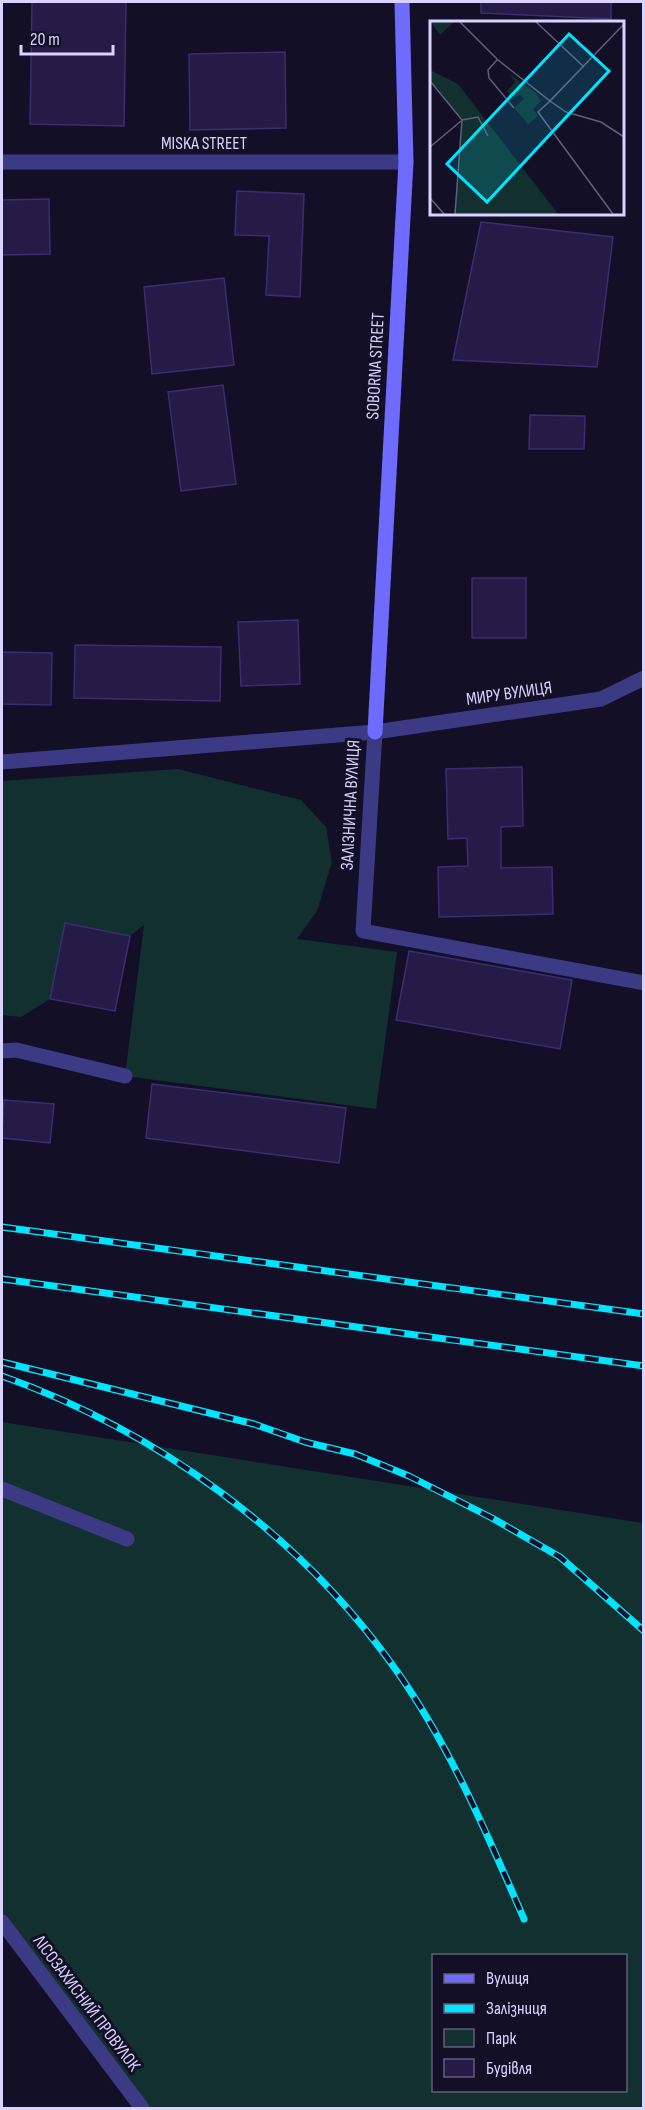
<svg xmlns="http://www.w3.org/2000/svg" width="645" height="2110" font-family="'Sofia Sans Condensed',sans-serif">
  <rect width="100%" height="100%" fill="#130f26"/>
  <g fill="#12302f" fill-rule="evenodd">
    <path d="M 178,769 L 301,800 L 326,827 L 332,862 L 317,911 L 297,939 L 397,952 L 376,1109 L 125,1076 L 144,925 L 130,936 L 65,924 L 50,999 L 21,1017 L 2,1015 L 2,781 Z"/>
    <path d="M 2,1422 L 643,1523 L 643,2108 L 142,2108 L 2,1922 ZM 434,1956 L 626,1956 L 626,2090 L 434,2090 Z"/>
  </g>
  <g fill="#241b47" stroke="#3b2d73" stroke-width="1.5">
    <path d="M 32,2 L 126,2 L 124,126 L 30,124 Z"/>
    <path d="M 481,2 L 611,2 L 611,19 L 481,13 Z"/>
    <path d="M 285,52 L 286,128 L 190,130 L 189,54 Z"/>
    <path d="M 237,191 L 304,194 L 300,297 L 266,295 L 269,236 L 235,235 Z"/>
    <path d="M 49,199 L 50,254 L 2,255 L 2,200 Z"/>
    <path d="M 481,222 L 613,237 L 597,367 L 453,360 Z"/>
    <path d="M 224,278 L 234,365 L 152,374 L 144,287 Z"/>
    <path d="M 223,385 L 236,484 L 181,491 L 168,392 Z"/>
    <path d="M 530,415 L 585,416 L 584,449 L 529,449 Z"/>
    <rect x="472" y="578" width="54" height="60"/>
    <path d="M 298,620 L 300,684 L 241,686 L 238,622 Z"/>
    <path d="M 75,645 L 221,647 L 220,701 L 74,698 Z"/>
    <path d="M 2,652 L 52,653 L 51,705 L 2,704 Z"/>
    <path d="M 522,767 L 523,826 L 501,827 L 501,868 L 552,867 L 553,914 L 439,917 L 438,867 L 468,866 L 467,838 L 448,839 L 446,769 Z"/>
    <path d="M 65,923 L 130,936 L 115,1011 L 50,999 Z"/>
    <path d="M 409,951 L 572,980 L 560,1049 L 396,1020 Z"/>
    <path d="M 152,1084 L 346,1108 L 339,1163 L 146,1138 Z"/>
    <path d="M 4,1100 L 54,1104 L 50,1143 L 2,1138 Z"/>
  </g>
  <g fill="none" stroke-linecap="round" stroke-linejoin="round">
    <g stroke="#3d3a85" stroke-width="15">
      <path d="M 2,162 L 406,162"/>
      <path d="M 375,732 L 601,699 L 644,678"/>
      <path d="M 2,762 L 375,732 L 363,931 L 644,983"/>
      <path d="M 2,1051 L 16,1050 L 125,1076"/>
      <path d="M 2,1489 L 127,1539"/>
      <path d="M 2,1922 L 142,2108"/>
    </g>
    <path stroke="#6f6bff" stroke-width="15" d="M 375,732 L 406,162 L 402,2"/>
    <g stroke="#00e5ff" stroke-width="7">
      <g id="rail">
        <path d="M 2,1227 L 644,1314"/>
        <path d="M 2,1279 L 644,1366"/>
        <path d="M 2,1362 L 254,1424 L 305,1442 L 355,1454 L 409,1476 L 492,1518 L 560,1557 L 644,1631"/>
        <path d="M 2,1376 C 157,1431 300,1534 396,1670 C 450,1746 487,1834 524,1919"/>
      </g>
    </g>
    <use href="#rail" stroke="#130f26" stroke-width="4.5" stroke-dasharray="14" stroke-linecap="butt"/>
  </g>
  <g text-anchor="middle" stroke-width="6" stroke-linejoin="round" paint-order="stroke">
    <g font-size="18" fill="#d9d4ff" stroke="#130f26">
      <text x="204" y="149">MISKA STREET</text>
      <text transform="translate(375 366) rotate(-87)" y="6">SOBORNA STREET</text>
      <text transform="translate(509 693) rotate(-8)" y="6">МИРУ ВУЛИЦЯ</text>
      <text transform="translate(350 805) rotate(-87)" y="6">ЗАЛІЗНИЧНА ВУЛИЦЯ</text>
      <text transform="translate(87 2003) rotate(53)" y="6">ЛІСОЗАХИСНИЙ ПРОВУЛОК</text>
    </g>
  </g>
  <g transform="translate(430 21)">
    <rect width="194" height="194" fill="#130f26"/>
    <path d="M 0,0 L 25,0 L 10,14 ZM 0,49 L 28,63 L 128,193 L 25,193 L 32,99 L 0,60 ZM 79,53 L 105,71 L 111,80 L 103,88 L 108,95 L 98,103 L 84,87 L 94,78 L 90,74 L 81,77 L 77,70 L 85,61 Z" fill="#12302f"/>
    <path fill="none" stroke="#625e7d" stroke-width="1.5" d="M 29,0 L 68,39 L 120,80 L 108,91 L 183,193M 105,0 L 154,46M 194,3 L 120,80 L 136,91 L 171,101 L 194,116M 67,39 L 58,49 L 59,57 L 84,87M 0,60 L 32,99 L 25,193M 32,99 L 48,96 L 58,115M 0,126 L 31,100M 0,177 L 14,193"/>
    <path fill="#00e5ff" fill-opacity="0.15" stroke="#00e5ff" stroke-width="3" d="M 139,13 L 179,50 L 57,181 L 17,143 Z"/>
    <rect width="194" height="194" fill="none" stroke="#d9d4ff" stroke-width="3"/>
  </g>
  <rect width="645" height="2110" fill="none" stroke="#d9d4ff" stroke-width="6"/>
  <rect x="432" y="1954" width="195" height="138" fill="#130f26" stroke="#625e7d" stroke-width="1.5"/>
  <rect x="444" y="1974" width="30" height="9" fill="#6f6bff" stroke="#625e7d" stroke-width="1.5"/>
  <text x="486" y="1984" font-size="18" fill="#d9d4ff">Вулиця</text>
  <rect x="444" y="2004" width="30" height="9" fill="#00e5ff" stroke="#625e7d" stroke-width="1.5"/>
  <text x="486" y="2014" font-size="18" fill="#d9d4ff">Залізниця</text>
  <rect x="444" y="2029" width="30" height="18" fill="#12302f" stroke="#625e7d" stroke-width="1.5"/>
  <text x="486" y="2044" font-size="18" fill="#d9d4ff">Парк</text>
  <rect x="444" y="2059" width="30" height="18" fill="#241b47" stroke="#625e7d" stroke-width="1.5"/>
  <text x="486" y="2074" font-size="18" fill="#d9d4ff">Будівля</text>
  <path d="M21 45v9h92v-9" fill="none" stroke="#d9d4ff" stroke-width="3"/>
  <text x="30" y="45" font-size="18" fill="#d9d4ff" stroke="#130f26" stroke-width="4.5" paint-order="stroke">20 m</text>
</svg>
